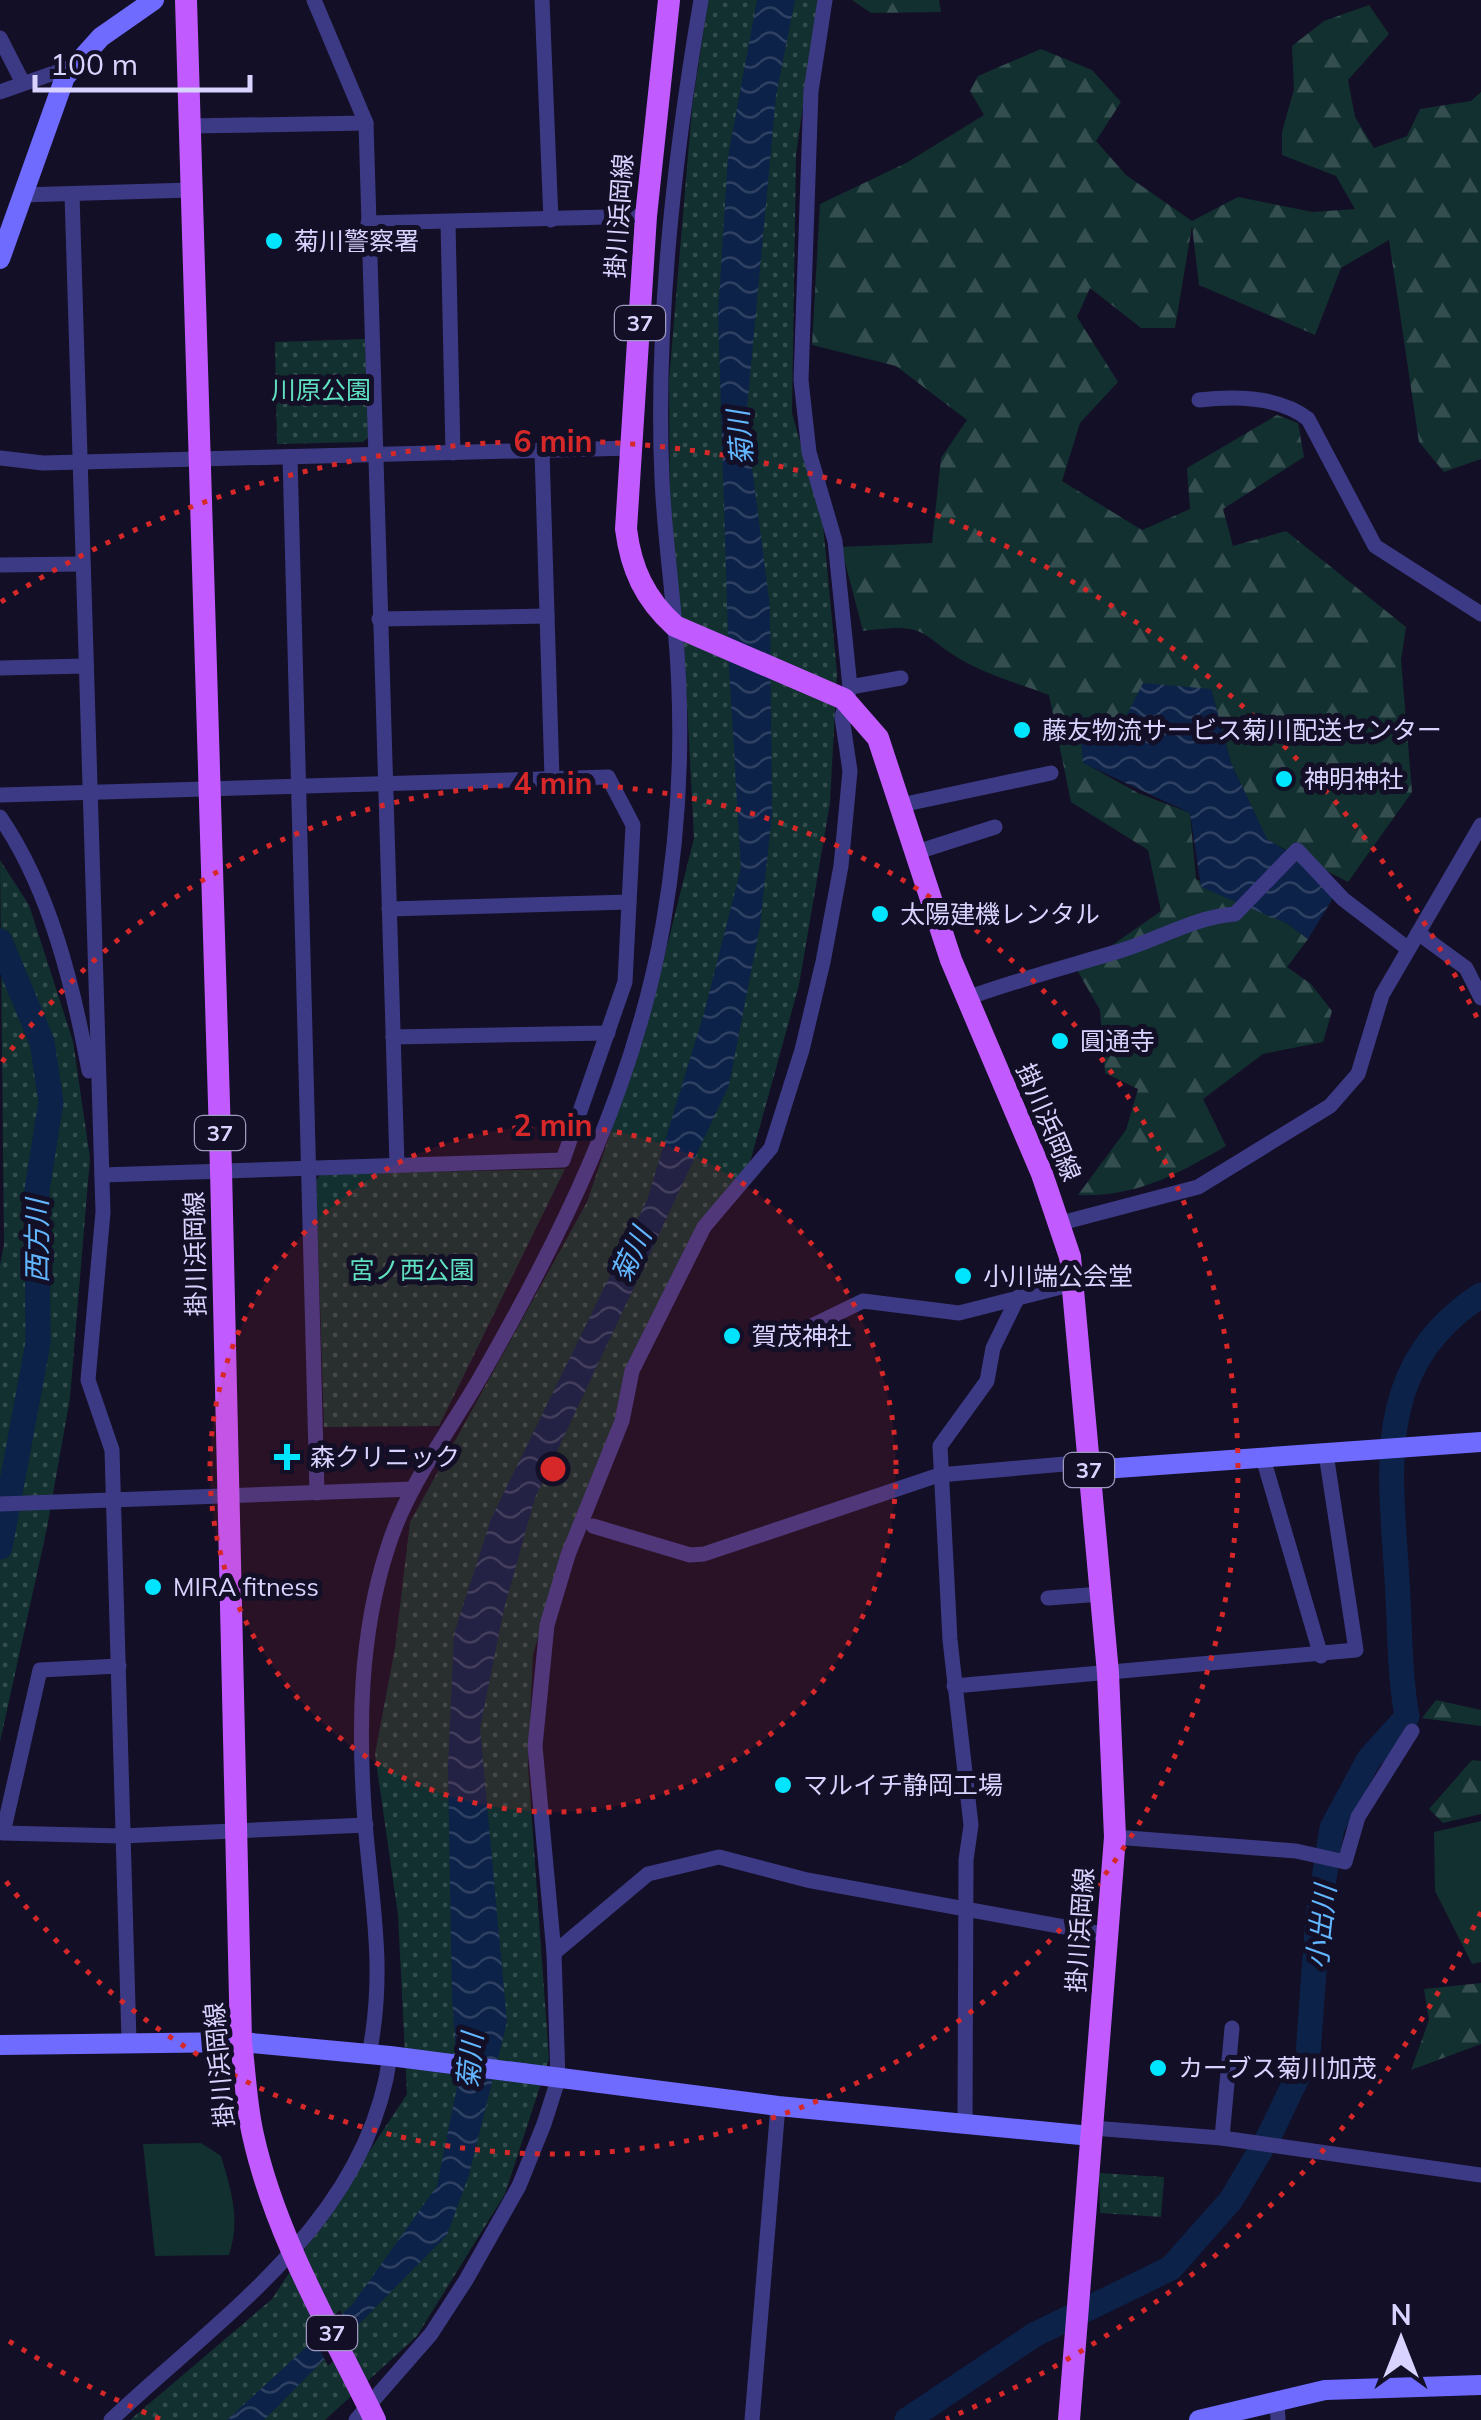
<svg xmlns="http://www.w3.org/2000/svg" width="1481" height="2420" font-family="Mulish,'Noto Sans JP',sans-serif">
  <defs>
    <pattern id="grass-dots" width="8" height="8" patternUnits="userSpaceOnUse" patternTransform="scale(2.5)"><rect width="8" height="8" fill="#12302f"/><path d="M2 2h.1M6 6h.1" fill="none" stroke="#344d4e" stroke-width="1.8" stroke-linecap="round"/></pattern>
    <pattern id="forest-firs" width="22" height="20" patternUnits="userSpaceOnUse" patternTransform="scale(2.5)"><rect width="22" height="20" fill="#12302f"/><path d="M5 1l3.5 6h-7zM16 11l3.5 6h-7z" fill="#344d4e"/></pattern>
    <pattern id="water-waves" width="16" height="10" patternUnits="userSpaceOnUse" patternTransform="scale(2.5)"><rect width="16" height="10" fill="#0c2248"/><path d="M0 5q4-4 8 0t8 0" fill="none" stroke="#2f4163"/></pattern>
  </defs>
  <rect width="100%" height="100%" fill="#130f26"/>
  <g fill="url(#grass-dots)">
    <path d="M 708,0 L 818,0 L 796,155 L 792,413 L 823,524 L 837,673 L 830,803 L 799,985 L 749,1166 L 692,1236 L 574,1522 L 533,1654 L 528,1765 L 549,2059 L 505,2194 L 417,2336 L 325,2420 L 130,2420 L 272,2299 L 407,2094 L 398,1915 L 375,1754 L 395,1648 L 410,1522 L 587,1202 L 648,1022 L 694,838 L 684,646 L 670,524 L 669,380 L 692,108 Z"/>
    <path d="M 365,339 L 369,437 L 363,442 L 277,444 L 275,342 Z"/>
    <path d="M 0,860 L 29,905 L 73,1041 L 90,1158 L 70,1398 L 47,1528 L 0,1742 L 0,1265 L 4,1244 Z"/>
    <path d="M 565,1169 L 439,1426 L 324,1427 L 316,1180 L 321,1174 Z"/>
    <path d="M 1099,2173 L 1164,2177 L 1161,2217 L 1100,2213 Z"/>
  </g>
  <g fill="url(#forest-firs)">
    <path d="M 852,0 L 939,0 L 941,12 L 871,13 Z"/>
    <path d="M 1369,5 L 1389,34 L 1348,80 L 1355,117 L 1374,148 L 1407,136 L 1420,109 L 1471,101 L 1481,92 L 1481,459 L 1444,472 L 1419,442 L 1389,240 L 1341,268 L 1315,335 L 1199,285 L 1192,226 L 1175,328 L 1141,328 L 1090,288 L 1077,317 L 1118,382 L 1080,423 L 1062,481 L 1142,530 L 1190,509 L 1187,468 L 1277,415 L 1298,423 L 1304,457 L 1223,509 L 1233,546 L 1286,531 L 1406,627 L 1401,660 L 1412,792 L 1348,882 L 1267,840 L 1231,763 L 1211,689 L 1114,740 L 1080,729 L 1084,763 L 1138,793 L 1190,813 L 1196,879 L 1288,924 L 1308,939 L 1287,967 L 1311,984 L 1332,1011 L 1323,1042 L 1263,1054 L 1203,1099 L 1226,1146 C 1176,1175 1137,1197 1078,1195 L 1126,1130 L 1138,1089 L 1105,1073 L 1100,1010 L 1077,970 L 1161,911 L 1148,850 L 1071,802 L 1049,695 C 1023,685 994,677 969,664 C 917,636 933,621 863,631 L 841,547 L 932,543 L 941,458 L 967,420 L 896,366 L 812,345 L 820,204 L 906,163 L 984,115 L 970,91 L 978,76 L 1041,49 L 1092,70 L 1121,102 L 1096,141 L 1126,175 L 1192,221 L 1238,197 L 1313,212 L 1355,209 L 1336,176 L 1282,155 L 1282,132 L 1294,89 L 1292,46 L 1324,21 Z"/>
    <path d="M 1436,1700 L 1481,1710 L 1481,1726 L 1422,1718 Z"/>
    <path d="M 1472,1760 L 1481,1761 L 1481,1814 L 1443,1823 L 1429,1809 Z"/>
    <path d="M 1481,1983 L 1481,2044 L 1411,2070 L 1429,2020 L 1424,1989 Z"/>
  </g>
  <g fill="#12302f">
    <path d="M 1481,1821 L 1481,1962 L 1472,1964 L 1435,1891 L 1434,1832 Z"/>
    <path d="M 201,2143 L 221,2156 C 231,2190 241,2220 229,2255 L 155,2256 L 143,2144 Z"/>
  </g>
  <g fill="url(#water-waves)">
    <path d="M 757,0 L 795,0 L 776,96 L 746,420 L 770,607 L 772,814 L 760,926 L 729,1085 L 535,1498 L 504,1609 L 480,1728 L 507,2022 L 469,2175 L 447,2235 L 264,2420 L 227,2420 L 352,2305 L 437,2186 L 458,2082 L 452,1998 L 448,1767 L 454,1634 L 491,1519 L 647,1200 L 704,1013 L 741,868 L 729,668 L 718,313 L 728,157 Z"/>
    <path d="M 1143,683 L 1211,689 L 1231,763 L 1267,839 L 1341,885 L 1308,939 L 1288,924 L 1201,887 L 1190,813 L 1083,763 L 1080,728 L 1114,740 Z"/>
  </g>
  <path fill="#130f26" d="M 340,2310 L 355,2340 L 328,2366 L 313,2335 Z"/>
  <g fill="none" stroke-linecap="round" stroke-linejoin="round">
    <g stroke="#0c2248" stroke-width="25">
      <path d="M 0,941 L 42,1042 L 51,1102 L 37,1190 L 38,1343 L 0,1547"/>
      <path d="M 907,2420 L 1034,2335 L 1171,2268 L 1231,2200 L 1270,2134 L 1308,2055 L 1318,1916 L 1332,1828 L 1369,1759 L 1407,1717 C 1399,1672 1400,1624 1397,1579 C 1390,1466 1373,1366 1481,1295"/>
    </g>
    <g stroke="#3d3a85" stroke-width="15">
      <path d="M 314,0 L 366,123 L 397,1165"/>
      <path d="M 542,0 L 551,220"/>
      <path d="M 0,38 L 23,83"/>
      <path d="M 0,92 L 71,67"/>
      <path d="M 190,126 L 366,123"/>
      <path d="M 72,194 L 103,1212 L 88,1380 L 112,1450 L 129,2041"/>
      <path d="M 21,195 L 191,190"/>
      <path d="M 368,223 L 646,216"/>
      <path d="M 448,223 L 453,453"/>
      <path d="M 1199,400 C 1234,396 1279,396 1308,419 L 1375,546 L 1481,614"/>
      <path d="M 542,451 L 552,778"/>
      <path d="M 290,457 L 317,1493"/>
      <path d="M 0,458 L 43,463 L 632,448"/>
      <path d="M 0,565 L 83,564"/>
      <path d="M 379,619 L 547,616"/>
      <path d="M 0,668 L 86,666"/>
      <path d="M 850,687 L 901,678"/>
      <path d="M 0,795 L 608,777 L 633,825 L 625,982 L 563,1160 L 102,1175"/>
      <path d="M 901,805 L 1051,773"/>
      <path d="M 0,817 C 50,890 73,985 89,1071"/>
      <path d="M 917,852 L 995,827"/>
      <path d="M 389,909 L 629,902"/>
      <path d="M 1418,933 L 1466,968 L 1481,998"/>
      <path d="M 967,998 C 1017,980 1066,967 1116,952 C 1156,941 1193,917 1235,914 L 1297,850 L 1343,899 L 1407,948"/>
      <path d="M 393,1037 L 608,1033"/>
      <path d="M 1061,1223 L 1198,1187 L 1330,1106 L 1358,1074 L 1382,995 L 1481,825"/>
      <path d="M 795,1334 L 863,1301 L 959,1313 L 1073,1284"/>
      <path d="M 1263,1458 L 1321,1656"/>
      <path d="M 0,1504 L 413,1489"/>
      <path d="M 593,1526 L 690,1555 L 704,1554 L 939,1475 L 1088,1462"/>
      <path d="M 1048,1598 L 1101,1594"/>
      <path d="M 119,1666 L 40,1670 L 3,1833 L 121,1836 L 366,1825"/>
      <path d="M 954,1686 L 1356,1650 L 1326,1454"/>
      <path d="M 1115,1837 L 1296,1851 L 1345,1862 L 1358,1817 L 1412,1731"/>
      <path d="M 554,1953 L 648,1874 L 719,1857 L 807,1880 L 1108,1935"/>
      <path d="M 369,2055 C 386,1969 372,1907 365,1822 C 358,1730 359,1635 388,1547 C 407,1486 448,1433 480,1378 C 562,1235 634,1089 663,925 C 680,828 684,726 675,627 C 671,578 664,528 662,479 C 655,321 674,156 701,0"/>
      <path d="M 965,2124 L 966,1860 L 971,1825 L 950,1640 L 940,1446 L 987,1381 L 993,1348 L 1018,1297"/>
      <path d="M 1092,2128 L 1222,2138 L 1481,2175"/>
      <path d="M 1222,2138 L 1232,2028"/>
      <path d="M 1277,2399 L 1278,2420"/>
      <path d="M 111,2420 C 222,2315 368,2220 390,2056"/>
      <path d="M 356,2420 L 431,2334 L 466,2280 L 519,2186 L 544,2124 L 558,2080 L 554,1953 L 535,1746 L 547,1625 L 568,1555 L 622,1421 L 632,1371 L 704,1227 L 771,1148 L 802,1050 L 823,962 L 841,866 L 850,771 L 842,717 L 850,687 L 835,541 L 809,452 L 801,380 L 811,91 L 825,0"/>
      <path d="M 752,2420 L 778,2106"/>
    </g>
    <g stroke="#6f6bff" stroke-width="20">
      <path d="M 0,259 L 65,77 L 101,37 L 154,0"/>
      <path d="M 1089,1470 L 1481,1442"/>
      <path d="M 0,2045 L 241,2042 L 390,2056 L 778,2106 L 1091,2136"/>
      <path d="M 1199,2420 L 1325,2390 L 1481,2385"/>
    </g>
    <g stroke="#c25bff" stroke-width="22">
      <path d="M 186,0 L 221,1170 L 241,2042 C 245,2072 246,2105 253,2135 C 275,2235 330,2328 375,2420"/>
      <path d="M 669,0 L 646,216 L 626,529 C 631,569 645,599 675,626 L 844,699 L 878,738 L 951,960 L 1042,1174 L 1070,1257 L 1108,1673 L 1115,1837 L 1069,2420"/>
    </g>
  </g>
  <circle cx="553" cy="1469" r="343" fill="#d62828" fill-opacity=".12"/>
  <g fill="none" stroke="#d62828" stroke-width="5" stroke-dasharray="5 10">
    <circle cx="553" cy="1469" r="343"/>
    <path d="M2 1062A685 685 0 1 1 2 1876"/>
    <path d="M1481 1912A1028 1028 0 0 1 946 2419M160 2419A1028 1028 0 0 1 1 2336M1 602A1028 1028 0 0 1 1481 1026"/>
  </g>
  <g fill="#00e5ff" stroke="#130f26" stroke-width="4">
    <circle cx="274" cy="241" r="10"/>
    <circle cx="1022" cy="730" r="10"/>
    <circle cx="1284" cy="779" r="10"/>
    <circle cx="880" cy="914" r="10"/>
    <circle cx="1060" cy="1041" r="10"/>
    <circle cx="963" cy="1276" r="10"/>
    <circle cx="732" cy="1336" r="10"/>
    <path d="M282 1442h10v10h10v10h-10v10h-10v-10h-10v-10h10z"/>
    <circle cx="153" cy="1587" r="10"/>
    <circle cx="783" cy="1785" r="10"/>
    <circle cx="1158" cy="2068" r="10"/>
  </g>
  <g text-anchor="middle" stroke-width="10" stroke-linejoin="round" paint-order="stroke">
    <g fill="#130f26" stroke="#9e99be" stroke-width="2.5">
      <rect x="615" y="306" width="50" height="34" rx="8"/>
      <rect x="195" y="1116" width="50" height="34" rx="8"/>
      <rect x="1064" y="1453" width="50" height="34" rx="8"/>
      <rect x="307" y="2316" width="50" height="34" rx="8"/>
    </g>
    <g font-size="22" font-weight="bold" fill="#d9d4ff">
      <text x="640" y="331">37</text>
      <text x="220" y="1141">37</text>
      <text x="1089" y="1478">37</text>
      <text x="332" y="2341">37</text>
    </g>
    <g font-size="25" fill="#d9d4ff" stroke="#130f26">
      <text transform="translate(619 216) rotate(-86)" y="9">掛川浜岡線</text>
      <text transform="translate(1049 1122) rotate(67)" y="9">掛川浜岡線</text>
      <text transform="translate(195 1254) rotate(-91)" y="9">掛川浜岡線</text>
      <text transform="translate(1080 1930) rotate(-86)" y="9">掛川浜岡線</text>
      <text transform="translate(219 2065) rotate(-95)" y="9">掛川浜岡線</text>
    </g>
    <g font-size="25" fill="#d9d4ff" stroke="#130f26" text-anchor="start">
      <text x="294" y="250">菊川警察署</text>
      <text x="1042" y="739">藤友物流サービス菊川配送センター</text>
      <text x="1304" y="788">神明神社</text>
      <text x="900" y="923">太陽建機レンタル</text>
      <text x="1080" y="1050">圓通寺</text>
      <text x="983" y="1285">小川端公会堂</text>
      <text x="752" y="1345">賀茂神社</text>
      <text x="310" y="1466">森クリニック</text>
      <text x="173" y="1596">MIRA fitness</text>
      <text x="803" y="1794">マルイチ静岡工場</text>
      <text x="1178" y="2077">カーブス菊川加茂</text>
    </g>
    <g font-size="25" fill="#5fe0c0" stroke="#130f26">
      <text x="321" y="399">川原公園</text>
      <text x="412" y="1279">宮ノ西公園</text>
    </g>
    <g font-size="28" font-style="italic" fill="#62b6ff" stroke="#130f26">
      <text transform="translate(740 438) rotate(-95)" y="10">菊川</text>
      <text transform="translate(37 1241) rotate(-90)" y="10">西方川</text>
      <text transform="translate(631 1255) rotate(-65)" y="10">菊川</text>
      <text transform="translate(1321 1927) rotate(-84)" y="10">小出川</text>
      <text transform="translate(470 2061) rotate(-85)" y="10">菊川</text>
    </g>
  </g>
  <circle cx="553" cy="1469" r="15" fill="#d62828" stroke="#130f26" stroke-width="5"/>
  <g font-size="30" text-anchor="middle" font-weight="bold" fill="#d62828" stroke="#130f26" stroke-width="10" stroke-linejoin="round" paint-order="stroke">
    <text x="553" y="452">6 min</text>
    <text x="553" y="794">4 min</text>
    <text x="553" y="1136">2 min</text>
  </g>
  <g transform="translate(1401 2340)" stroke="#130f26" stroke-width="8" paint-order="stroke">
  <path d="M0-8L18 38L0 25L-18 38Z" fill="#d9d4ff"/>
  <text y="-15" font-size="28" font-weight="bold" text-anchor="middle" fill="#d9d4ff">N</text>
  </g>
  <path d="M35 75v15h215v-15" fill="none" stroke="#d9d4ff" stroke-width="5"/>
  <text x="50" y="75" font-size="30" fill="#d9d4ff" stroke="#130f26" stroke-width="8" paint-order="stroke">100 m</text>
</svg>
